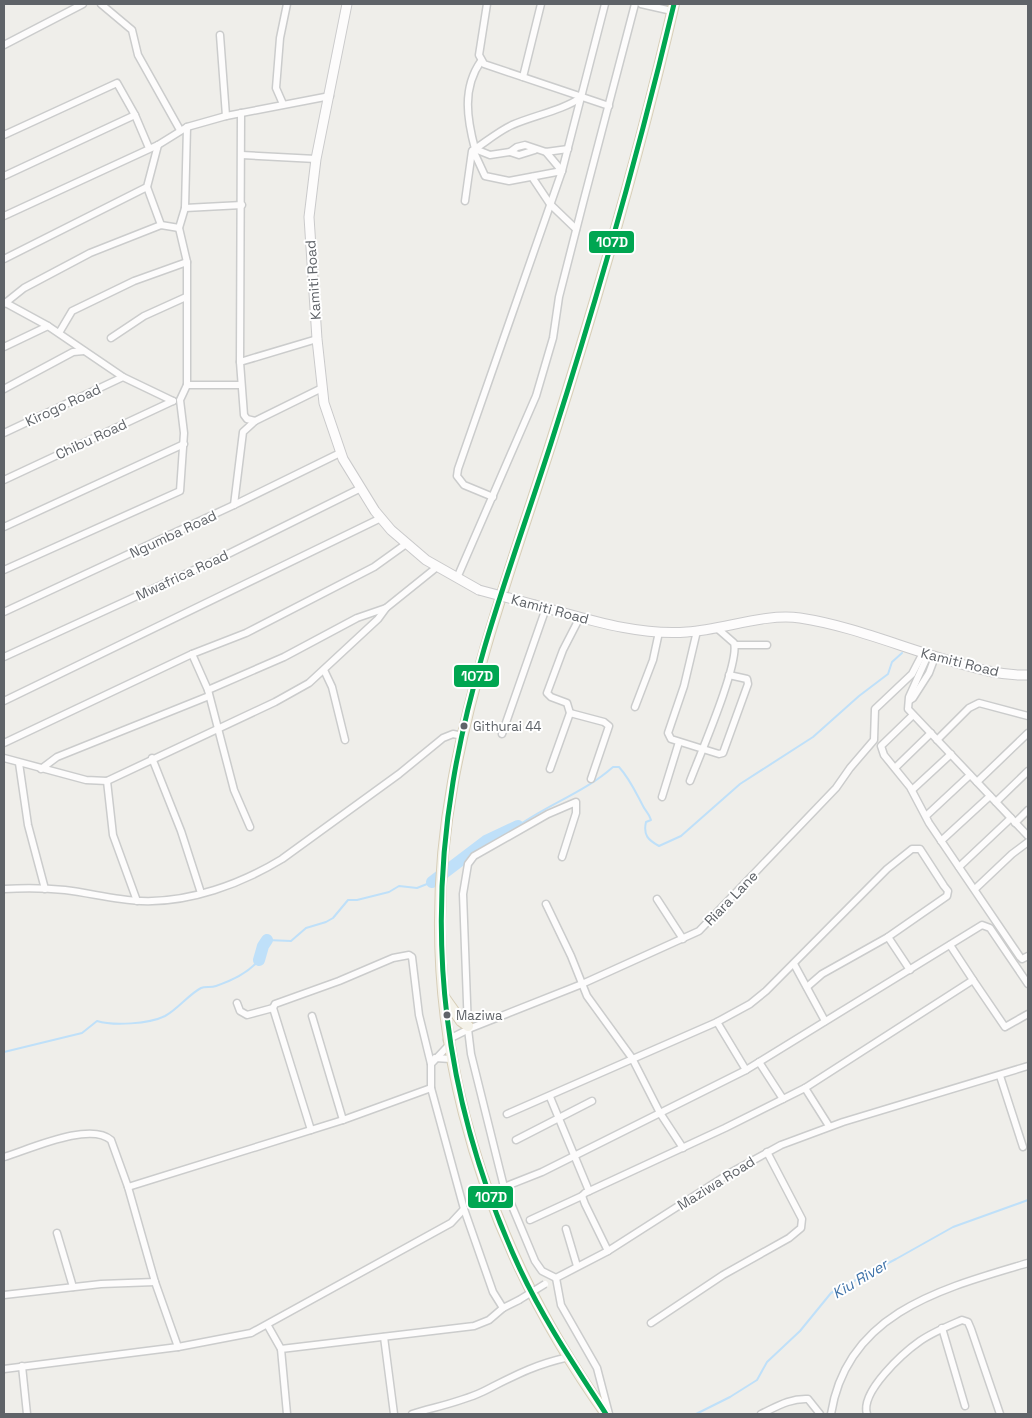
<svg xmlns="http://www.w3.org/2000/svg" width="1032" height="1418" font-family="'Space Grotesk',sans-serif">
  <rect width="100%" height="100%" fill="#efeeea"/>
  <g fill="none" stroke-linecap="round" stroke-linejoin="round">
    <g stroke="#bfe0f9" stroke-width="2">
      <path d="M 518,826 C 549,804 585,792 613,767 L 619,767 C 630,779 636,793 643,806 C 646,812 649,813 651,820 L 646,822 C 643,835 648,840 659,846 L 681,836 L 740,784 L 813,737 L 859,696 L 888,674 L 892,662 L 902,653"/>
      <path d="M 267,940 L 291,941 L 306,928 L 326,922 L 333,918 L 348,900 L 357,900 L 389,892 L 399,886 L 417,888 L 432,882"/>
      <path d="M 4,1052 L 82,1033 L 97,1021 C 113,1026 149,1024 165,1016 C 178,1009 188,995 201,988 C 205,986 211,988 216,986 C 231,981 249,972 259,960"/>
      <path d="M 696,1414 L 730,1397 L 757,1380 L 767,1362 L 800,1331 L 831,1293 L 896,1259 L 953,1227 L 1028,1200"/>
    </g>
    <g stroke="#bfe0f9" stroke-width="12">
      <path d="M 432,882 L 486,841 L 518,826"/>
      <path d="M 259,960 L 263,946 L 267,940"/>
    </g>
    <g stroke="#cbcccc" stroke-width="9">
      <g id="minor">
        <path d="M 101,4 L 132,30 L 138,55 L 180,130"/>
        <path d="M 487,4 L 479,55 L 484,64 L 609,106"/>
        <path d="M 641,4 L 672,11"/>
        <path d="M 220,35 L 226,116"/>
        <path d="M 4,45 L 83,4"/>
        <path d="M 481,61 C 462,88 467,119 475,149 L 473,150 L 485,176 L 509,181 L 562,171"/>
        <path d="M 523,77 L 541,4"/>
        <path d="M 283,104 L 276,88 L 280,38 L 287,4"/>
        <path d="M 241,113 L 240,362 L 244,415 L 247,419 L 255,421"/>
        <path d="M 4,135 L 117,83 L 135,115 L 149,148"/>
        <path d="M 475,149 C 487,141 499,131 512,125 C 535,115 561,111 582,97"/>
        <path d="M 475,149 L 490,155 L 510,152 L 517,147 L 525,145 L 546,152 L 568,149"/>
        <path d="M 510,152 L 519,155 L 535,150"/>
        <path d="M 546,152 L 562,171"/>
        <path d="M 242,155 L 316,159"/>
        <path d="M 4,176 L 135,115"/>
        <path d="M 532,177 L 550,204 L 576,229"/>
        <path d="M 147,187 L 161,225"/>
        <path d="M 465,201 L 472,151"/>
        <path d="M 185,208 L 242,205"/>
        <path d="M 4,216 L 158,145 L 187,127 L 226,116 L 330,96"/>
        <path d="M 4,259 L 147,187 L 158,145"/>
        <path d="M 4,302 L 48,326 L 123,377 L 173,401"/>
        <path d="M 4,304 L 24,288 L 90,253 L 161,225 L 179,228"/>
        <path d="M 59,333 L 72,311 L 134,281 L 187,262"/>
        <path d="M 111,338 L 144,316 L 186,297"/>
        <path d="M 4,347 L 48,326"/>
        <path d="M 240,362 L 317,339"/>
        <path d="M 187,385 L 187,262 L 179,228 L 185,208 L 187,127"/>
        <path d="M 4,389 L 73,352 L 84,351"/>
        <path d="M 4,433 L 123,377"/>
        <path d="M 4,480 L 173,401"/>
        <path d="M 493,497 L 464,485 L 457,476 L 458,469 L 562,171 L 605,4"/>
        <path d="M 234,505 L 243,432 L 255,421 L 322,388"/>
        <path d="M 4,527 L 184,444"/>
        <path d="M 4,570 L 180,491 L 184,433 L 180,400 L 187,385 L 241,385"/>
        <path d="M 457,578 L 536,396 L 553,338 L 559,297 L 583,203 L 635,4"/>
        <path d="M 4,612 L 234,505 L 340,453"/>
        <path d="M 697,631 L 684,686 L 668,733 L 671,739 L 719,754 L 723,753 L 748,684 L 747,679 L 729,675"/>
        <path d="M 735,645 L 767,645"/>
        <path d="M 192,654 L 208,690 L 234,790 L 250,827"/>
        <path d="M 928,655 L 909,697 L 908,709 L 1028,836"/>
        <path d="M 4,657 L 222,557 L 359,489"/>
        <path d="M 324,670 L 332,687 L 345,740"/>
        <path d="M 208,690 L 284,657 L 357,618 L 386,608"/>
        <path d="M 910,700 L 913,698 L 929,673 L 935,657"/>
        <path d="M 4,701 L 381,518"/>
        <path d="M 635,707 L 653,660 L 659,632"/>
        <path d="M 570,713 L 604,722 L 609,726 L 591,779"/>
        <path d="M 913,715 L 881,746 L 884,755 L 910,787 L 929,823 L 1020,957 L 1022,959 L 1028,956"/>
        <path d="M 502,734 L 546,608"/>
        <path d="M 937,740 L 969,708 L 979,703 L 1028,716"/>
        <path d="M 4,743 L 192,654 L 246,633 L 374,567 L 406,544"/>
        <path d="M 4,758 L 86,780 L 107,781 L 275,702 L 309,683 L 378,619 L 386,608 L 437,567"/>
        <path d="M 152,758 L 181,831 L 201,893"/>
        <path d="M 19,763 L 28,825 L 45,889"/>
        <path d="M 895,768 L 931,733"/>
        <path d="M 41,769 L 57,757 L 209,696"/>
        <path d="M 550,769 L 570,713 L 567,703 L 551,697 L 547,693 L 563,650 L 580,617"/>
        <path d="M 107,781 L 113,835 L 137,901"/>
        <path d="M 690,781 C 699,757 740,663 734,643 L 718,629"/>
        <path d="M 977,782 L 1028,733"/>
        <path d="M 912,790 L 951,754"/>
        <path d="M 662,797 L 679,742"/>
        <path d="M 996,802 L 1028,771"/>
        <path d="M 926,816 L 970,775"/>
        <path d="M 1015,823 L 1028,810"/>
        <path d="M 941,841 L 990,796"/>
        <path d="M 959,867 L 1011,818"/>
        <path d="M 4,889 C 24,888 45,888 65,890 C 90,893 116,900 141,901 C 189,903 241,884 282,859 L 399,774 L 443,738 L 453,734 L 463,736"/>
        <path d="M 975,889 L 1012,854 L 1028,842"/>
        <path d="M 657,899 L 683,939"/>
        <path d="M 546,904 L 571,956 L 587,996 L 632,1058 L 660,1113 L 683,1148"/>
        <path d="M 888,937 L 910,970"/>
        <path d="M 794,964 L 825,1021"/>
        <path d="M 973,980 L 1005,1027 L 1028,1014"/>
        <path d="M 237,1003 L 240,1011 L 247,1015 L 273,1008"/>
        <path d="M 312,1016 L 343,1120"/>
        <path d="M 717,1022 L 746,1070"/>
        <path d="M 447,1040 L 471,1028 L 582,984 L 699,931 L 836,788 L 850,768 L 874,740 L 875,709 L 912,674 L 923,653"/>
        <path d="M 435,1058 L 451,1059"/>
        <path d="M 759,1062 L 783,1099"/>
        <path d="M 1000,1076 L 1023,1147"/>
        <path d="M 805,1088 L 829,1126"/>
        <path d="M 550,1097 L 589,1191"/>
        <path d="M 507,1114 L 717,1022 L 750,1004 L 766,991 L 887,869 L 912,849 L 920,849 L 944,886 L 948,891 L 947,896 L 888,937 L 822,974 L 807,987"/>
        <path d="M 311,1130 L 273,1008 L 275,1004 L 339,981 L 393,958 L 409,955 L 412,957 L 419,1015 L 431,1064"/>
        <path d="M 516,1140 L 592,1101"/>
        <path d="M 4,1157 C 28,1150 90,1121 111,1140 L 128,1187 L 155,1282 L 178,1347"/>
        <path d="M 128,1187 L 343,1120 L 431,1088"/>
        <path d="M 504,1187 L 542,1172 L 746,1070 L 982,925 L 990,928 L 1028,984"/>
        <path d="M 530,1220 L 582,1196"/>
        <path d="M 566,1229 L 577,1266"/>
        <path d="M 57,1233 L 73,1287"/>
        <path d="M 608,1251 L 585,1204 L 582,1196 L 585,1193 L 725,1128 L 805,1088 L 973,980 L 950,945"/>
        <path d="M 556,1278 L 542,1271 L 535,1261 L 504,1187 L 471,1054 L 468,1029 L 463,894 L 468,864 L 474,856 L 548,814 L 576,802 L 576,813 L 562,857"/>
        <path d="M 4,1295 L 101,1284 L 155,1282"/>
        <path d="M 503,1308 L 519,1300"/>
        <path d="M 651,1323 L 723,1275 L 789,1238 L 801,1228 L 802,1219 L 767,1152"/>
        <path d="M 268,1326 L 281,1349"/>
        <path d="M 942,1328 L 965,1406"/>
        <path d="M 384,1337 L 394,1414"/>
        <path d="M 22,1366 L 27,1414"/>
        <path d="M 4,1369 L 178,1347 L 251,1333 L 451,1223 L 464,1209"/>
        <path d="M 287,1414 L 281,1349 L 474,1326 L 489,1320 L 503,1308 L 493,1292 L 464,1209 L 431,1088 L 431,1064 L 448,1046"/>
        <path d="M 412,1414 C 435,1407 461,1402 482,1392 C 514,1376 533,1365 569,1357"/>
        <path d="M 609,1414 L 597,1368 L 561,1305 L 556,1278 L 608,1251 L 730,1173 L 781,1145 L 843,1122 L 1028,1066"/>
        <path d="M 761,1414 C 776,1407 790,1398 808,1399 L 820,1414"/>
        <path d="M 831,1414 C 847,1312 944,1288 1028,1263"/>
        <path d="M 867,1414 C 860,1392 903,1353 920,1341 C 933,1332 948,1326 962,1320 L 968,1322 L 971,1329 L 1000,1414"/>
      </g>
    </g>
    <g stroke="#cacacb" stroke-width="11">
      <g id="secondary">
        <path d="M 347,4 L 316,159 L 309,217 L 317,339 L 324,403 L 343,459 L 375,511 L 391,530 L 426,560 L 479,590"/>
        <path d="M 535,605 C 584,618 636,636 687,632 C 724,630 763,613 800,618 C 853,626 903,648 954,662 C 978,669 1003,676 1028,675"/>
      </g>
    </g>
    <g stroke="#d7ceb8" stroke-width="12">
      <g id="primary">
        <path d="M 444,997 L 461,1021 L 468,1026"/>
        <path d="M 606,1414 C 473,1227 411,1010 453,782 C 474,666 516,553 552,440 C 598,296 640,151 674,4"/>
      </g>
    </g>
    <use href="#minor" stroke="#fdfcfc" stroke-width="6"/>
    <use href="#secondary" stroke="#fdfcfc" stroke-width="9"/>
    <use href="#primary" stroke="#f4f2e9" stroke-width="10"/>
    <g stroke="#cbcccc" stroke-width="9" stroke-linecap="butt">
      <path id="minor-bridge" d="M 519,1300 L 545,1284"/>
    </g>
    <g stroke="#cacacb" stroke-width="11" stroke-linecap="butt">
      <path id="secondary-bridge" d="M 479,590 L 535,605"/>
    </g>
    <use href="#minor-bridge" stroke="#fdfcfc" stroke-width="6"/>
    <use href="#secondary-bridge" stroke="#fdfcfc" stroke-width="9"/>
    <g stroke="#fff" stroke-width="9">
      <path id="bus-1" d="M 606,1414 C 575,1366 543,1319 519,1267 C 448,1113 425,950 453,782 C 472,665 516,553 552,440 C 598,296 639,151 674,4"/>
    </g>
    <use href="#bus-1" stroke="#00a651" stroke-width="5"/>
  </g>
  <g fill="#5f6368" stroke="#fff" stroke-width="2">
    <circle cx="464" cy="726" r="4.5"/>
    <circle cx="447" cy="1015" r="4.5"/>
  </g>
  <g text-anchor="middle" stroke-width="4" stroke-linejoin="round" paint-order="stroke">
    <g font-size="13" fill="#5f6368" stroke="#fff" text-anchor="start">
      <text x="473" y="731">Githurai 44</text>
      <text x="456" y="1020">Maziwa</text>
    </g>
    <g font-size="14" fill="#5f6368" stroke="#fff">
      <text transform="translate(313 280) rotate(-94)" y="5">Kamiti Road</text>
      <text transform="translate(63 405) rotate(-25)" y="5">Kirogo Road</text>
      <text transform="translate(91 439) rotate(-25)" y="5">Chibu Road</text>
      <text transform="translate(173 534) rotate(-25)" y="5">Ngumba Road</text>
      <text transform="translate(182 575) rotate(-25)" y="5">Mwafrica Road</text>
      <text transform="translate(550 609) rotate(15)" y="5">Kamiti Road</text>
      <text transform="translate(960 662) rotate(14)" y="5">Kamiti Road</text>
      <text transform="translate(731 898) rotate(-46)" y="5">Riara Lane</text>
      <text transform="translate(716 1183) rotate(-32)" y="5">Maziwa Road</text>
    </g>
    <g font-size="15" font-style="italic" fill="#4174aa" stroke="#fff">
      <text transform="translate(860 1279) rotate(-31)" y="5">Kiu River</text>
    </g>
  </g>
  <g stroke="#fff" stroke-width="2">
    <rect x="588" y="230" width="47" height="24" rx="5" fill="#00a651"/>
    <rect x="453" y="664" width="47" height="24" rx="5" fill="#00a651"/>
    <rect x="467" y="1185" width="47" height="24" rx="5" fill="#00a651"/>
  </g>
  <g font-size="14" text-anchor="middle" font-weight="bold" fill="#fff">
    <text x="612" y="247">107D</text>
    <text x="477" y="681">107D</text>
    <text x="491" y="1202">107D</text>
  </g>
  <rect width="1032" height="1418" fill="none" stroke="#5f6368" stroke-width="10"/>
</svg>
